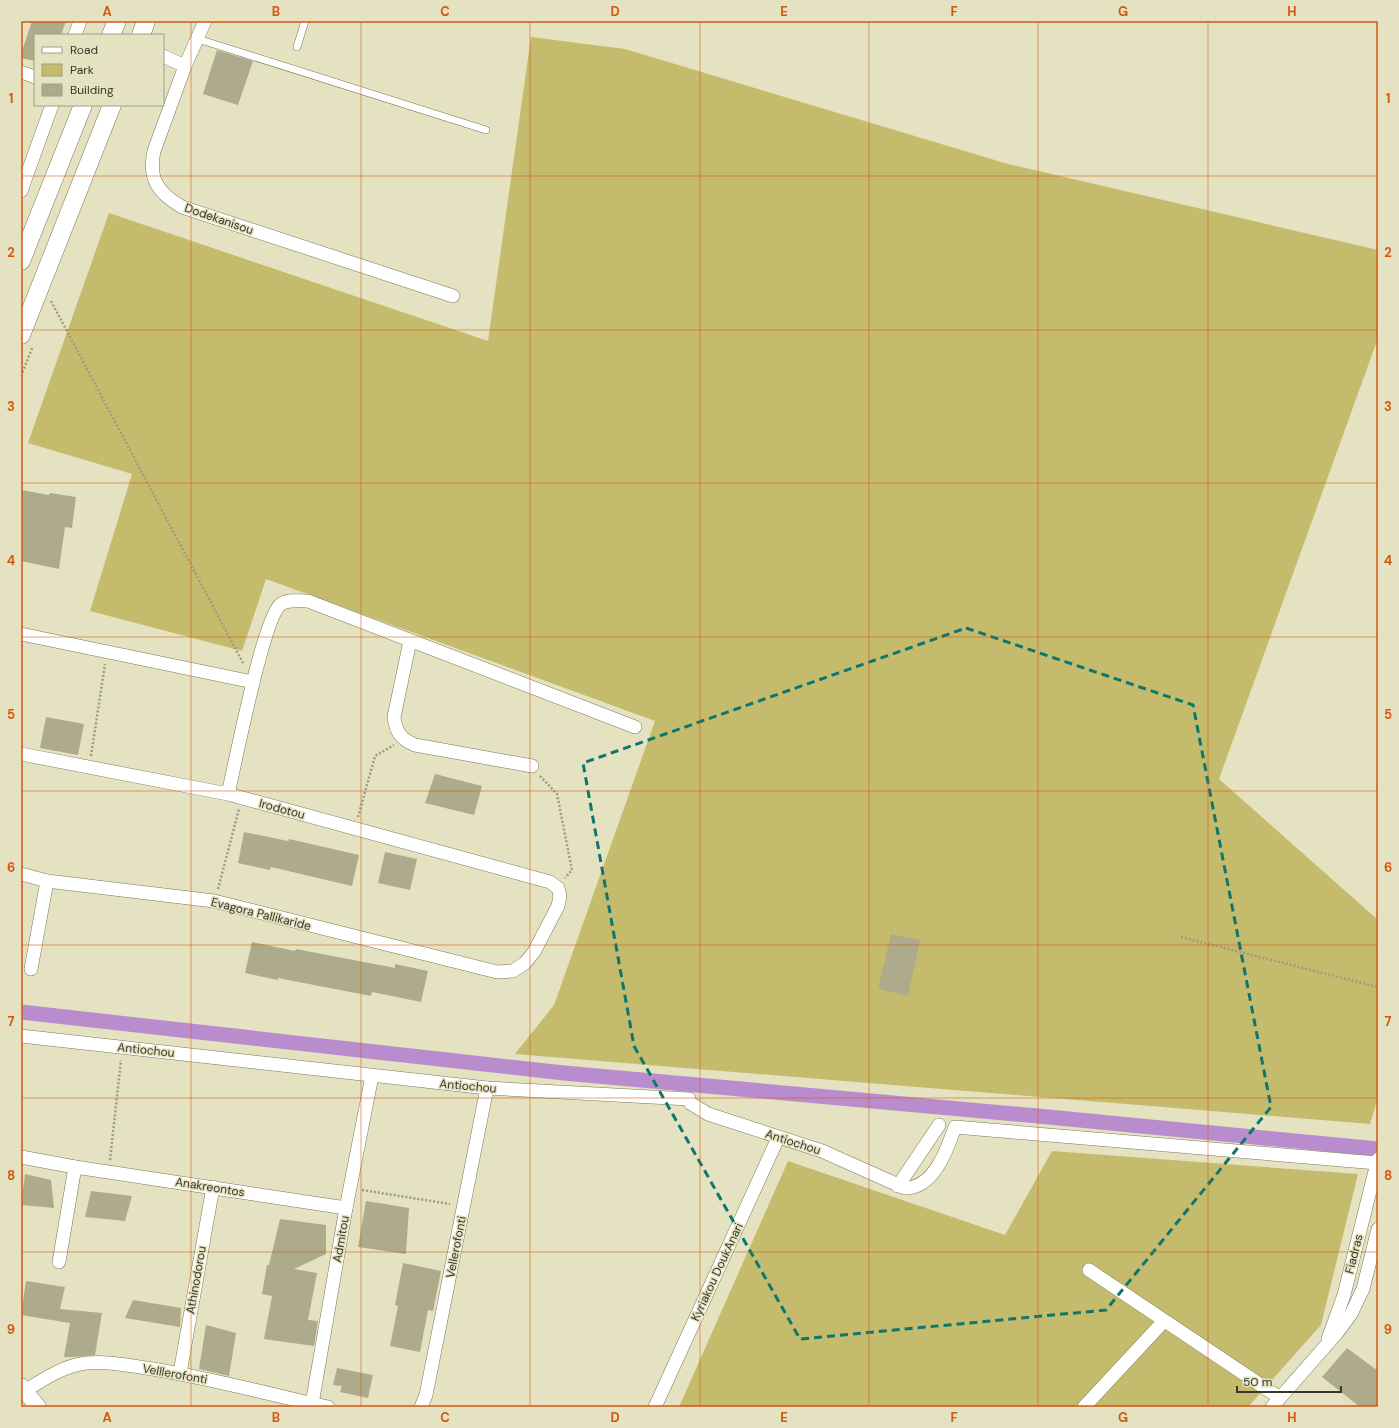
<svg xmlns="http://www.w3.org/2000/svg" width="1399" height="1428" font-family="'DM Sans',sans-serif">
  <rect width="100%" height="100%" fill="#e5e2c1"/>
  <g fill="#c4bc6c">
    <path d="M 531,37 L 625,49 L 1008,164 L 1378,250 L 1378,338 L 1219,779 L 1378,920 L 1378,1097 L 1370,1124 L 515,1054 L 554,1005 L 655,721 L 266,579 L 242,651 L 90,611 L 132,474 L 28,443 L 109,213 L 488,341 Z"/>
    <path d="M 1052,1151 L 1358,1174 L 1321,1325 L 1248,1407 L 679,1407 L 788,1161 L 1005,1235 Z"/>
  </g>
  <g fill="none" stroke-linecap="round" stroke-linejoin="round">
    <path stroke="#b98dcd" stroke-width="15" d="M 21,1012 L 564,1073 L 1038,1116 L 1378,1149"/>
  </g>
  <g fill="#adab8b">
    <path d="M 32,21 L 66,21 L 61,35 L 35,35 L 35,61 L 21,58 L 21,54 Z"/>
    <path d="M 217,50 L 253,61 L 238,105 L 203,94 Z"/>
    <path d="M 21,490 L 49,495 L 50,493 L 76,497 L 72,528 L 65,527 L 59,569 L 21,561 Z"/>
    <path d="M 46,717 L 84,724 L 78,755 L 40,748 Z"/>
    <path d="M 435,774 L 482,786 L 474,815 L 425,803 Z"/>
    <path d="M 244,832 L 288,841 L 289,839 L 359,855 L 352,886 L 271,867 L 270,870 L 238,863 Z"/>
    <path d="M 385,852 L 417,859 L 410,890 L 378,883 Z"/>
    <path d="M 891,934 L 920,940 L 908,996 L 878,989 Z"/>
    <path d="M 252,942 L 295,951 L 296,949 L 395,968 L 395,964 L 428,971 L 421,1002 L 372,992 L 371,996 L 278,978 L 278,980 L 245,973 Z"/>
    <path d="M 25,1174 L 51,1180 L 54,1208 L 21,1205 Z"/>
    <path d="M 91,1191 L 132,1196 L 125,1221 L 85,1217 Z"/>
    <path d="M 366,1201 L 409,1208 L 406,1254 L 358,1247 Z"/>
    <path d="M 280,1219 L 326,1225 L 326,1254 L 294,1269 L 317,1273 L 308,1320 L 318,1321 L 314,1346 L 264,1339 L 272,1296 L 262,1294 L 267,1265 L 269,1265 Z"/>
    <path d="M 403,1263 L 441,1271 L 433,1311 L 428,1310 L 420,1352 L 390,1346 L 398,1306 L 395,1305 Z"/>
    <path d="M 26,1281 L 65,1287 L 60,1309 L 102,1313 L 95,1355 L 74,1357 L 64,1357 L 70,1323 L 21,1315 Z"/>
    <path d="M 133,1300 L 181,1308 L 180,1327 L 125,1318 Z"/>
    <path d="M 206,1325 L 236,1333 L 229,1376 L 199,1369 Z"/>
    <path d="M 1347,1348 L 1378,1371 L 1378,1407 L 1360,1407 L 1322,1377 Z"/>
    <path d="M 337,1368 L 373,1375 L 368,1398 L 340,1392 L 342,1386 L 333,1385 Z"/>
  </g>
  <g fill="none" stroke-linecap="round" stroke-linejoin="round">
    <g stroke="#7b785a" stroke-width="8">
      <g id="service">
        <path d="M 198,39 L 486,130"/>
        <path d="M 297,47 L 305,21"/>
      </g>
    </g>
    <g stroke="#7b785a" stroke-width="14">
      <g id="minor">
        <path d="M 205,21 L 185,66 L 154,151 C 148,179 158,193 182,207 L 453,296"/>
        <path d="M 75,35 L 80,21"/>
        <path d="M 163,56 L 185,66"/>
        <path d="M 21,72 L 35,77"/>
        <path d="M 21,191 L 52,105"/>
        <path d="M 21,634 L 253,682"/>
        <path d="M 410,641 L 394,717 C 396,733 401,739 415,745 L 532,766"/>
        <path d="M 21,754 L 228,794 L 550,882 L 558,888 L 560,896 L 558,906 L 534,952 L 525,963 L 513,971 L 497,972 L 214,901 L 47,881 L 21,874"/>
        <path d="M 228,794 C 235,765 263,617 281,604 C 289,599 300,601 308,601 L 635,727"/>
        <path d="M 31,969 L 47,881"/>
        <path d="M 21,1036 L 487,1088 L 689,1099 L 690,1103 L 708,1114 L 822,1151 L 905,1188 C 934,1188 947,1150 955,1127 L 1377,1163"/>
        <path d="M 21,1157 L 75,1167 L 346,1208"/>
        <path d="M 898,1186 L 939,1125"/>
        <path d="M 59,1262 L 75,1167"/>
        <path d="M 1089,1270 L 1280,1398"/>
        <path d="M 1328,1339 L 1344,1295 L 1378,1159"/>
        <path d="M 180,1373 L 213,1187"/>
        <path d="M 25,1391 C 44,1379 63,1366 86,1363 C 106,1361 126,1365 146,1368 C 207,1377 267,1394 328,1407"/>
        <path d="M 312,1404 L 346,1208 L 372,1076"/>
        <path d="M 421,1407 L 426,1395 L 487,1088"/>
        <path d="M 655,1407 L 778,1138"/>
        <path d="M 1084,1407 L 1164,1321"/>
        <path d="M 1272,1407 L 1337,1333 L 1351,1314 L 1363,1289 L 1378,1229"/>
      </g>
    </g>
    <g stroke="#7b785a" stroke-width="17">
      <path id="tertiary" d="M 21,1386 L 38,1407"/>
    </g>
    <g stroke="#7b785a" stroke-width="19">
      <g id="secondary">
        <path d="M 111,35 L 117,21"/>
        <path d="M 141,35 L 146,21"/>
        <path d="M 21,261 L 83,105"/>
        <path d="M 21,335 L 112,105"/>
      </g>
    </g>
    <g stroke="#9d9b82" stroke-width="2.5" stroke-dasharray="2 2" stroke-linecap="butt">
      <path d="M 51,301 L 244,665"/>
      <path d="M 21,376 L 33,346"/>
      <path d="M 91,756 L 105,664"/>
      <path d="M 540,776 L 557,794 L 572,870 L 565,878"/>
      <path d="M 358,817 L 375,756 L 394,745"/>
      <path d="M 218,889 L 239,809"/>
      <path d="M 1181,937 L 1378,987"/>
      <path d="M 110,1160 L 121,1060"/>
      <path d="M 362,1190 L 450,1204"/>
    </g>
    <use href="#service" stroke="#fff" stroke-width="7"/>
    <use href="#minor" stroke="#fff" stroke-width="13"/>
    <use href="#tertiary" stroke="#fff" stroke-width="16"/>
    <use href="#secondary" stroke="#fff" stroke-width="18"/>
  </g>
  <path fill="none" stroke="#0f766e" stroke-width="3" stroke-dasharray="8 5" stroke-linejoin="round" d="M 966,628 L 1193,705 L 1271,1107 L 1106,1310 L 800,1339 L 634,1046 L 583,763 Z"/>
  <path fill="none" stroke="#d6560f" stroke-width="1" stroke-opacity="0.55" d="M 191,21 L 191,1407M 361,21 L 361,1407M 530,21 L 530,1407M 700,21 L 700,1407M 869,21 L 869,1407M 1038,21 L 1038,1407M 1208,21 L 1208,1407M 21,176 L 1378,176M 21,330 L 1378,330M 21,483 L 1378,483M 21,637 L 1378,637M 21,791 L 1378,791M 21,945 L 1378,945M 21,1098 L 1378,1098M 21,1252 L 1378,1252"/>
  <g text-anchor="middle" stroke-width="3" stroke-linejoin="round" paint-order="stroke">
    <g font-size="12" fill="#38372a" stroke="#e5e2c1">
      <text transform="translate(219 219) rotate(19)" y="4">Dodekanisou</text>
      <text transform="translate(282 809) rotate(15)" y="4">Irodotou</text>
      <text transform="translate(261 914) rotate(14)" y="4">Evagora Pallikaride</text>
      <text transform="translate(146 1050) rotate(6)" y="4">Antiochou</text>
      <text transform="translate(468 1086) rotate(5)" y="4">Antiochou</text>
      <text transform="translate(793 1142) rotate(18)" y="4">Antiochou</text>
      <text transform="translate(210 1187) rotate(9)" y="4">Anakreontos</text>
      <text transform="translate(341 1239) rotate(-80)" y="4">Admitou</text>
      <text transform="translate(456 1247) rotate(-79)" y="4">Vellerofonti</text>
      <text transform="translate(1354 1254) rotate(-76)" y="4">Fiadras</text>
      <text transform="translate(717 1272) rotate(-65)" y="4">Kyriakou DoukAnari</text>
      <text transform="translate(196 1280) rotate(-80)" y="4">Athinodorou</text>
      <text transform="translate(175 1374) rotate(10)" y="4">Velllerofonti</text>
    </g>
  </g>
  <rect width="1399" height="1428" fill="none" stroke="#e5e2c1" stroke-width="44"/>
  <rect x="34" y="34" width="130" height="72" fill="#e5e2c1" stroke="#a09e85"/>
  <rect x="42" y="47" width="20" height="6" fill="#ffffff" stroke="#a09e85"/>
  <text x="70" y="54" font-size="12" fill="#38372a">Road</text>
  <rect x="42" y="64" width="20" height="12" fill="#c4bc6c" stroke="#a09e85"/>
  <text x="70" y="74" font-size="12" fill="#38372a">Park</text>
  <rect x="42" y="84" width="20" height="12" fill="#adab8b" stroke="#a09e85"/>
  <text x="70" y="94" font-size="12" fill="#38372a">Building</text>
  <path d="M1237 1386v6h104v-6" fill="none" stroke="#38372a" stroke-width="2"/>
  <text x="1243" y="1386" font-size="12" fill="#38372a" stroke="#e5e2c1" stroke-width="3" paint-order="stroke">50 m</text>
  <rect x="22" y="22" width="1355" height="1384" fill="none" stroke="#d6560f" stroke-width="1.5"/>
  <g font-size="13" text-anchor="middle" font-weight="bold" fill="#d6560f">
    <text x="107" y="16">A</text>
    <text x="276" y="16">B</text>
    <text x="445" y="16">C</text>
    <text x="615" y="16">D</text>
    <text x="784" y="16">E</text>
    <text x="954" y="16">F</text>
    <text x="1123" y="16">G</text>
    <text x="1292" y="16">H</text>
    <text x="11" y="103">1</text>
    <text x="1388" y="103">1</text>
    <text x="11" y="257">2</text>
    <text x="1388" y="257">2</text>
    <text x="11" y="411">3</text>
    <text x="1388" y="411">3</text>
    <text x="11" y="565">4</text>
    <text x="1388" y="565">4</text>
    <text x="11" y="719">5</text>
    <text x="1388" y="719">5</text>
    <text x="11" y="872">6</text>
    <text x="1388" y="872">6</text>
    <text x="11" y="1026">7</text>
    <text x="1388" y="1026">7</text>
    <text x="11" y="1180">8</text>
    <text x="1388" y="1180">8</text>
    <text x="11" y="1334">9</text>
    <text x="1388" y="1334">9</text>
    <text x="107" y="1422">A</text>
    <text x="276" y="1422">B</text>
    <text x="445" y="1422">C</text>
    <text x="615" y="1422">D</text>
    <text x="784" y="1422">E</text>
    <text x="954" y="1422">F</text>
    <text x="1123" y="1422">G</text>
    <text x="1292" y="1422">H</text>
  </g>
</svg>
